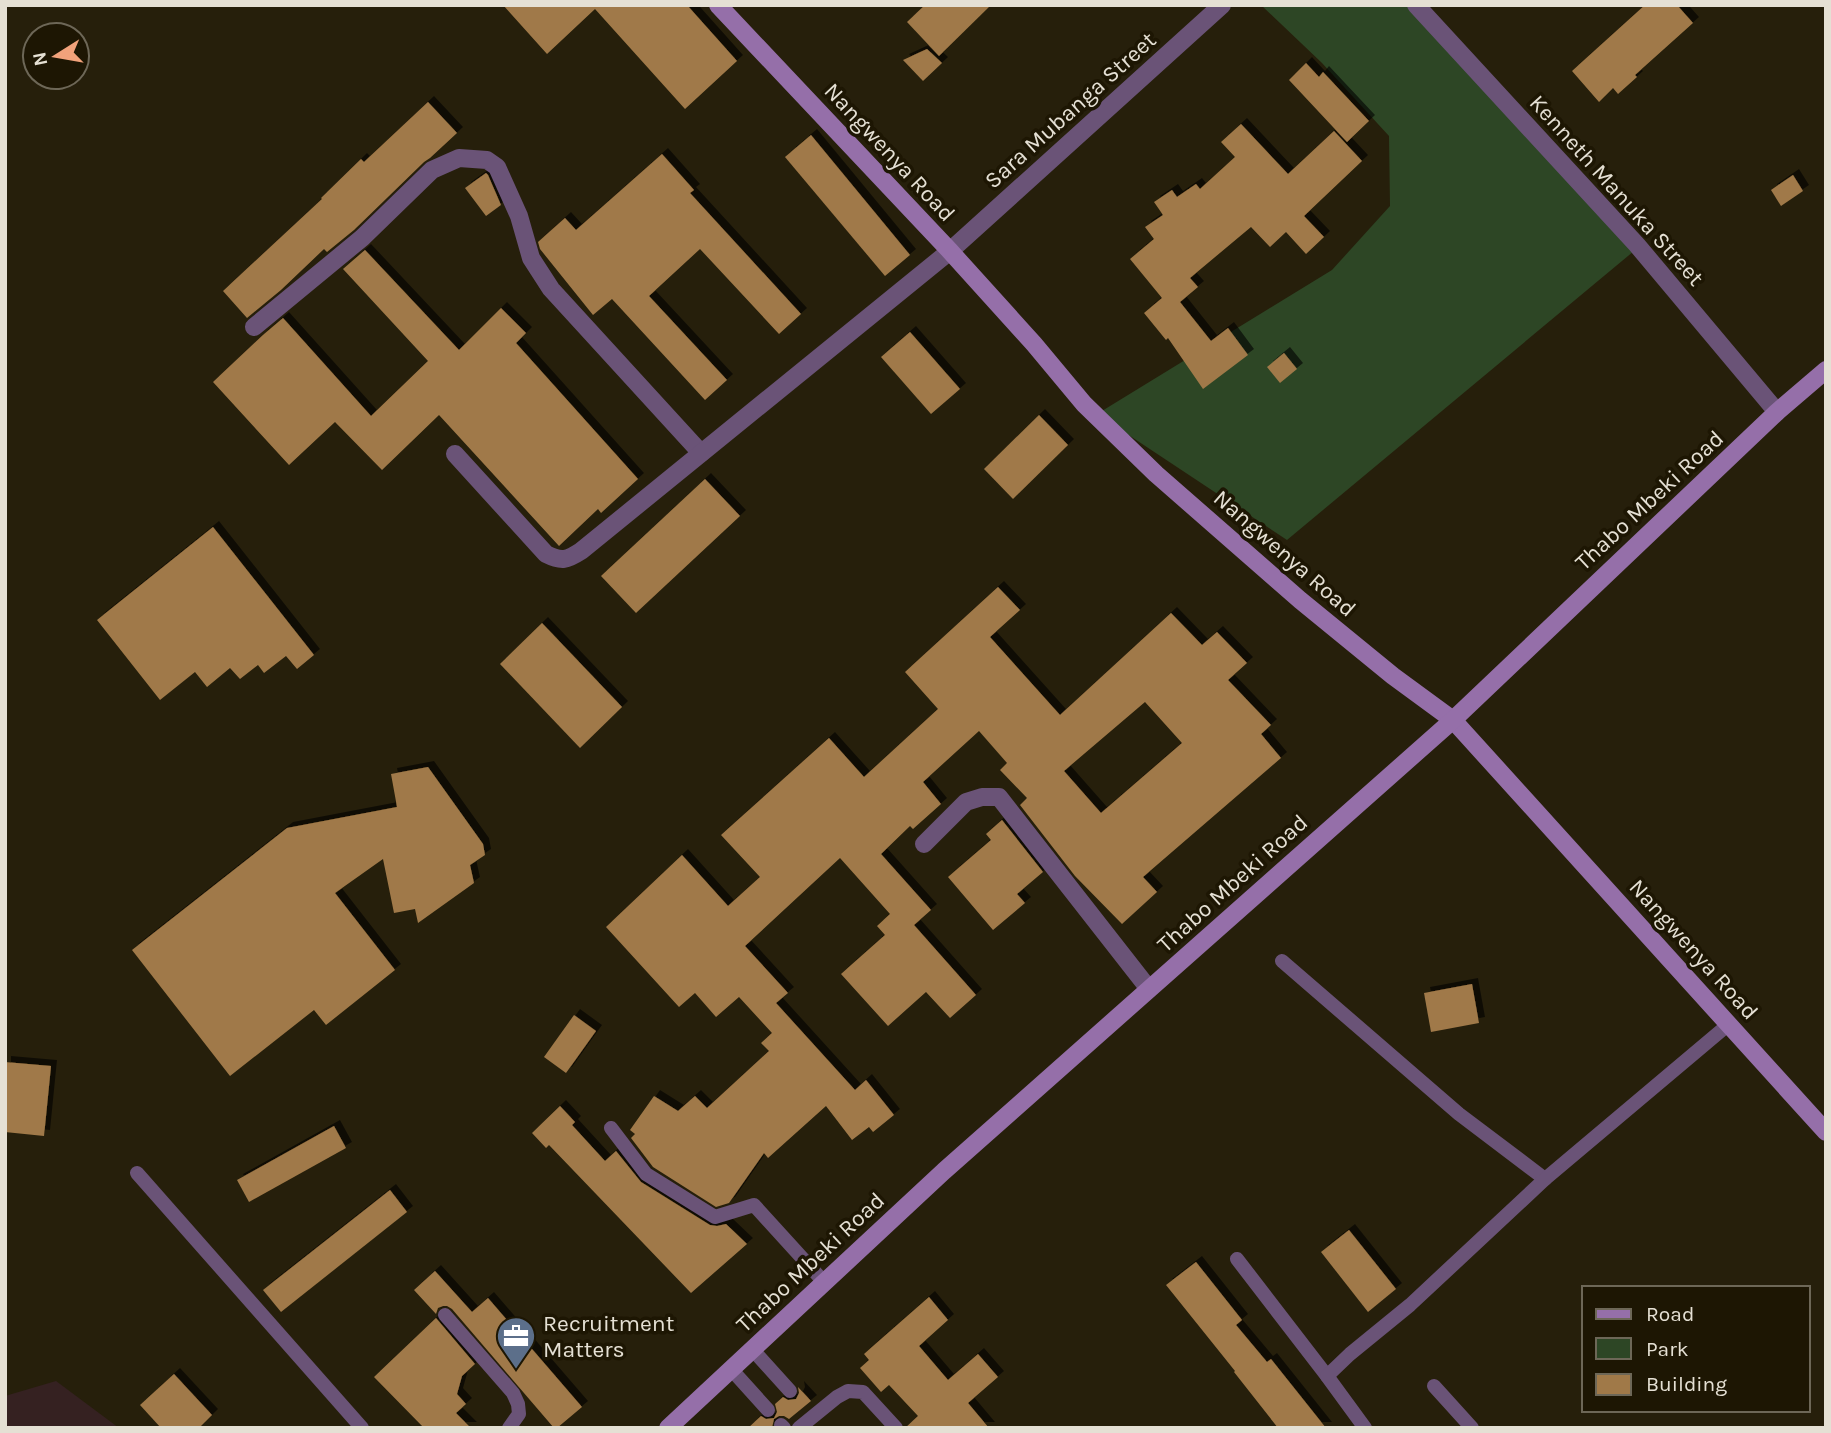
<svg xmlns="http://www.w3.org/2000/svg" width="1831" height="1433" font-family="Karla,sans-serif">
  <defs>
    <filter id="shadow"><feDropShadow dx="6" dy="-6" stdDeviation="0" flood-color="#0009"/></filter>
  </defs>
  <rect width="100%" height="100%" fill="#261f0b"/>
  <path fill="#352121" d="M 56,1381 L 119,1428 L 5,1428 L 5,1396 Z"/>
  <path fill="#2d4625" d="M 1261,5 L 1412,5 L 1634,251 L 1287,540 L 1097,414 L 1332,270 L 1390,206 L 1389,136 L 1322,63 Z"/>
  <g fill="#a07948" fill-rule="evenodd" filter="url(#shadow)">
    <path d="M 503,5 L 687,5 L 737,61 L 685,109 L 595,9 L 547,54 Z"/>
    <path d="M 925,5 L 991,5 L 939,56 L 907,22 Z"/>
    <path d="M 1645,5 L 1677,5 L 1693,23 L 1635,75 L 1637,77 L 1618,94 L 1613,88 L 1599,102 L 1572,71 Z"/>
    <path d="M 927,49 L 942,63 L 923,81 L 903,60 Z"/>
    <path d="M 1306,63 L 1319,77 L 1323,72 L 1369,121 L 1347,142 L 1289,80 Z"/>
    <path d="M 428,102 L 457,133 L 430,158 L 424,162 L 354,230 L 327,252 L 324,249 L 281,290 L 247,318 L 223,291 L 322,199 L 321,198 L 361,159 L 364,162 Z"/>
    <path d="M 1241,124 L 1288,174 L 1334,131 L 1362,161 L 1304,216 L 1324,237 L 1306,254 L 1286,232 L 1270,247 L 1251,227 L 1190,278 L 1198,287 L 1180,302 L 1211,341 L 1228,328 L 1248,355 L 1203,389 L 1168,338 L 1166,340 L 1144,313 L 1162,298 L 1130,259 L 1154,239 L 1145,227 L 1163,215 L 1154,202 L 1172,190 L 1177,197 L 1196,184 L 1200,189 L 1235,157 L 1221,142 Z"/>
    <path d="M 811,135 L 910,255 L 885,276 L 785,157 Z"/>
    <path d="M 662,154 L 694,190 L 690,193 L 801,314 L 779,334 L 700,249 L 649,296 L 727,380 L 705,400 L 612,299 L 593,315 L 540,249 L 538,242 L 565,218 L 576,230 Z"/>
    <path d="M 486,173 L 488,175 L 501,205 L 486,216 L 465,188 Z"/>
    <path d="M 1793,175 L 1803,191 L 1781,206 L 1771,190 Z"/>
    <path d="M 365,250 L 459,350 L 501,308 L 526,333 L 516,343 L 638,479 L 601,513 L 598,509 L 559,546 L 439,415 L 382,470 L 335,422 L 289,465 L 213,382 L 263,335 L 283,318 L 371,416 L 428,361 L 343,269 Z"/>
    <path d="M 910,332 L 960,389 L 931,414 L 881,357 Z"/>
    <path d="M 1284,353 L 1297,369 L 1280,383 L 1267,367 Z"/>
    <path d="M 1039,415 L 1068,445 L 1013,499 L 984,469 Z"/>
    <path d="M 705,479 L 740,516 L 636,613 L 601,576 Z"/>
    <path d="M 213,527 L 314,655 L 297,669 L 286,656 L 264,673 L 258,665 L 240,679 L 230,668 L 207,687 L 195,672 L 160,700 L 97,620 Z"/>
    <path d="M 998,587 L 1020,610 L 990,637 L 1060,715 L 1171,613 L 1202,645 L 1217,632 L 1247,663 L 1228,680 L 1271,725 L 1261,734 L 1281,758 L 1143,877 L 1157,892 L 1122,924 L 1075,876 L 1020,805 L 1027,798 L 1000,770 L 1007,763 L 979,731 L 923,782 L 941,804 L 913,829 L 910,826 L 881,854 L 931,910 L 914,925 L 976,995 L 950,1018 L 926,992 L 888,1026 L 841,974 L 885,935 L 877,926 L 890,914 L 840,858 L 745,946 L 788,993 L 776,1003 L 855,1090 L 866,1080 L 894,1115 L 873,1132 L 869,1127 L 852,1140 L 826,1106 L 768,1158 L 764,1153 L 729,1203 L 716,1207 L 653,1167 L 631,1138 L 635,1134 L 630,1130 L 654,1096 L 678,1111 L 695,1096 L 707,1108 L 769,1051 L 761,1043 L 772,1033 L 739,997 L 716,1017 L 695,993 L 679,1007 L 606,927 L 682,855 L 728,906 L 760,877 L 721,835 L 829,738 L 864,777 L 938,709 L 905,672 ZM 1145,702 L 1182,743 L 1101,813 L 1064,771 Z"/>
    <path d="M 542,623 L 622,707 L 580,748 L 500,664 Z"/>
    <path d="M 428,767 L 483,844 L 485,855 L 470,865 L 474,883 L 418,923 L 415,909 L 394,913 L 383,859 L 335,893 L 395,970 L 326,1025 L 314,1010 L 230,1076 L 132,950 L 287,828 L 397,807 L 391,774 Z"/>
    <path d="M 1002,820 L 1043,872 L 1017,894 L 1025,903 L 993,930 L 948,877 L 991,840 L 986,834 Z"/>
    <path d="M 1472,984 L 1479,1023 L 1431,1032 L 1424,993 Z"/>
    <path d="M 574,1015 L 596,1031 L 566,1073 L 544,1057 Z"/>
    <path d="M 5,1062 L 51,1066 L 44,1136 L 5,1132 Z"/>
    <path d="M 560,1106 L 575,1122 L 572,1125 L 605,1161 L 616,1151 L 641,1182 L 710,1225 L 717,1226 L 726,1224 L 747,1244 L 691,1293 L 549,1145 L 546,1148 L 532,1133 Z"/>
    <path d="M 334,1126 L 346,1148 L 249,1202 L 237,1180 Z"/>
    <path d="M 390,1190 L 407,1212 L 281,1312 L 263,1290 Z"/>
    <path d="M 1349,1230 L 1396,1289 L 1368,1312 L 1321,1252 Z"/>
    <path d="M 1196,1262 L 1242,1320 L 1236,1325 L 1267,1362 L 1271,1359 L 1326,1428 L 1278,1428 L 1234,1372 L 1235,1371 L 1166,1285 Z"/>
    <path d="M 435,1271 L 472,1312 L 488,1298 L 582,1407 L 557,1428 L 554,1428 L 452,1309 L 447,1306 L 443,1306 L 438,1308 L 436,1314 L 414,1290 Z"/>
    <path d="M 929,1297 L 948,1320 L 919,1346 L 948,1380 L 978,1354 L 998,1377 L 968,1403 L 989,1428 L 905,1428 L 918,1416 L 889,1385 L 881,1392 L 860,1368 L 869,1360 L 864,1354 Z"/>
    <path d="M 436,1318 L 475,1364 L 462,1376 L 457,1394 L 466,1404 L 456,1413 L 471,1428 L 424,1428 L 374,1377 Z"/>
    <path d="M 174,1374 L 212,1415 L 199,1428 L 161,1428 L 140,1405 Z"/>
    <path d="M 798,1387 L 811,1401 L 789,1419 L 784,1416 L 779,1416 L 774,1419 L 772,1428 L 748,1428 L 761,1416 L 766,1419 L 774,1418 L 777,1412 L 775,1404 L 783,1397 L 788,1400 L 796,1399 L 799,1393 Z"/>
  </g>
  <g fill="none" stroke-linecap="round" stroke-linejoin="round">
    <g stroke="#6a5377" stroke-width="14">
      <path d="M 1282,961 L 1459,1114 L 1545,1179"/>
      <path d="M 611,1128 L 646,1174 L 715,1217 L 754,1205 L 824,1282"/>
      <path d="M 137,1173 L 362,1428"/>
      <path d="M 1237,1259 L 1327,1376"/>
      <path d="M 445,1315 L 513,1393 L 518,1404 L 519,1414 L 509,1428"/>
      <path d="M 752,1349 L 790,1391"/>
      <path d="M 731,1369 L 768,1410"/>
      <path d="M 1434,1386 L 1472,1428"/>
      <path d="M 781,1425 L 784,1428"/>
      <path d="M 799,1428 L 837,1397 L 848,1391 L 863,1392 L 896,1428"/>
      <path d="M 1365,1428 L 1327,1376 L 1350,1354 L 1410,1305 L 1545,1179 L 1729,1024"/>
    </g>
    <g stroke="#6a5377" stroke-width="18">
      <path d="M 1416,5 L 1637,245 L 1777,412"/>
      <path d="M 254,327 L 362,238 L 432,170 L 459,158 L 487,160 L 497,167 L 519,216 L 531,258 L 551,289 L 701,453"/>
      <path d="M 455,454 L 546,554 C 562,562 567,560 581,551 L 950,251 L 1222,5"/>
      <path d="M 924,844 L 966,802 L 982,797 L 999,797 L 1149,989"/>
    </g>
    <g stroke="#956fa9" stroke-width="18">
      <path d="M 718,5 L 950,251 L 1034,344 L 1084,404 L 1156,474 L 1300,600 L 1393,676 L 1453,720 L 1826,1132"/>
      <path d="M 668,1428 L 944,1171 L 1453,720 L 1777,412 L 1826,370"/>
    </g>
  </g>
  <defs>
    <g id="office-pin" transform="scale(2.0125)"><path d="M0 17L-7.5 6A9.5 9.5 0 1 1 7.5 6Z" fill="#5c6f8a" stroke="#1d1603"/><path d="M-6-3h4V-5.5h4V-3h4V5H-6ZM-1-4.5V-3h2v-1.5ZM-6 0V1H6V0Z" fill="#fff"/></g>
  </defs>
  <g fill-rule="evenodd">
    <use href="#office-pin" x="516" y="1336"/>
  </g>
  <g text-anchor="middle" stroke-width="7" stroke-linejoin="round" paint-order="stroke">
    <g font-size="23" fill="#e5e0d4" stroke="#1d1603">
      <text transform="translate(1070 110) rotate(-42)" y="8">Sara Mubanga Street</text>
      <text transform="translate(890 152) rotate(47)" y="8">Nangwenya Road</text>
      <text transform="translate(1617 190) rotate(48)" y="8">Kenneth Manuka Street</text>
      <text transform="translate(1649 500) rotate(-43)" y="8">Thabo Mbeki Road</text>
      <text transform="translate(1285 553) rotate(41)" y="8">Nangwenya Road</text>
      <text transform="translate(1232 883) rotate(-42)" y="8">Thabo Mbeki Road</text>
      <text transform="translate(1694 949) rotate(48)" y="8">Nangwenya Road</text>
      <text transform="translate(810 1262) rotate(-43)" y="8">Thabo Mbeki Road</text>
    </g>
    <g font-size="23" fill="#e5e0d4" stroke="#1d1603" text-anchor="start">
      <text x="543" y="1331">Recruitment<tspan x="543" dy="26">Matters</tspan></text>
    </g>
  </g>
  <rect width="1831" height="1433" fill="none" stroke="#e5e0d4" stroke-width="14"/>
  <rect x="1582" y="1286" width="228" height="126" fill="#1d1603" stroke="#6d6757" stroke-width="2"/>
  <rect x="1596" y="1309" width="35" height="10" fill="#956fa9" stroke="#6d6757" stroke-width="2"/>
  <text x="1646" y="1321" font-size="21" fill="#e5e0d4">Road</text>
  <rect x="1596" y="1338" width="35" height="21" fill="#2d4625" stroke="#6d6757" stroke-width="2"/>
  <text x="1646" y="1356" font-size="21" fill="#e5e0d4">Park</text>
  <rect x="1596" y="1374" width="35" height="21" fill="#a07948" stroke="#6d6757" stroke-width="2"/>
  <text x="1646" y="1391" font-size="21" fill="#e5e0d4">Building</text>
  <g transform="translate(56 56) rotate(259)"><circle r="33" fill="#1d1603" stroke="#6d6757" stroke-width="2"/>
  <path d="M0-5L12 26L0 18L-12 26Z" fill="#f1a27b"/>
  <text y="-10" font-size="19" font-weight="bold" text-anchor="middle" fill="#e5e0d4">N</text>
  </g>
</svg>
